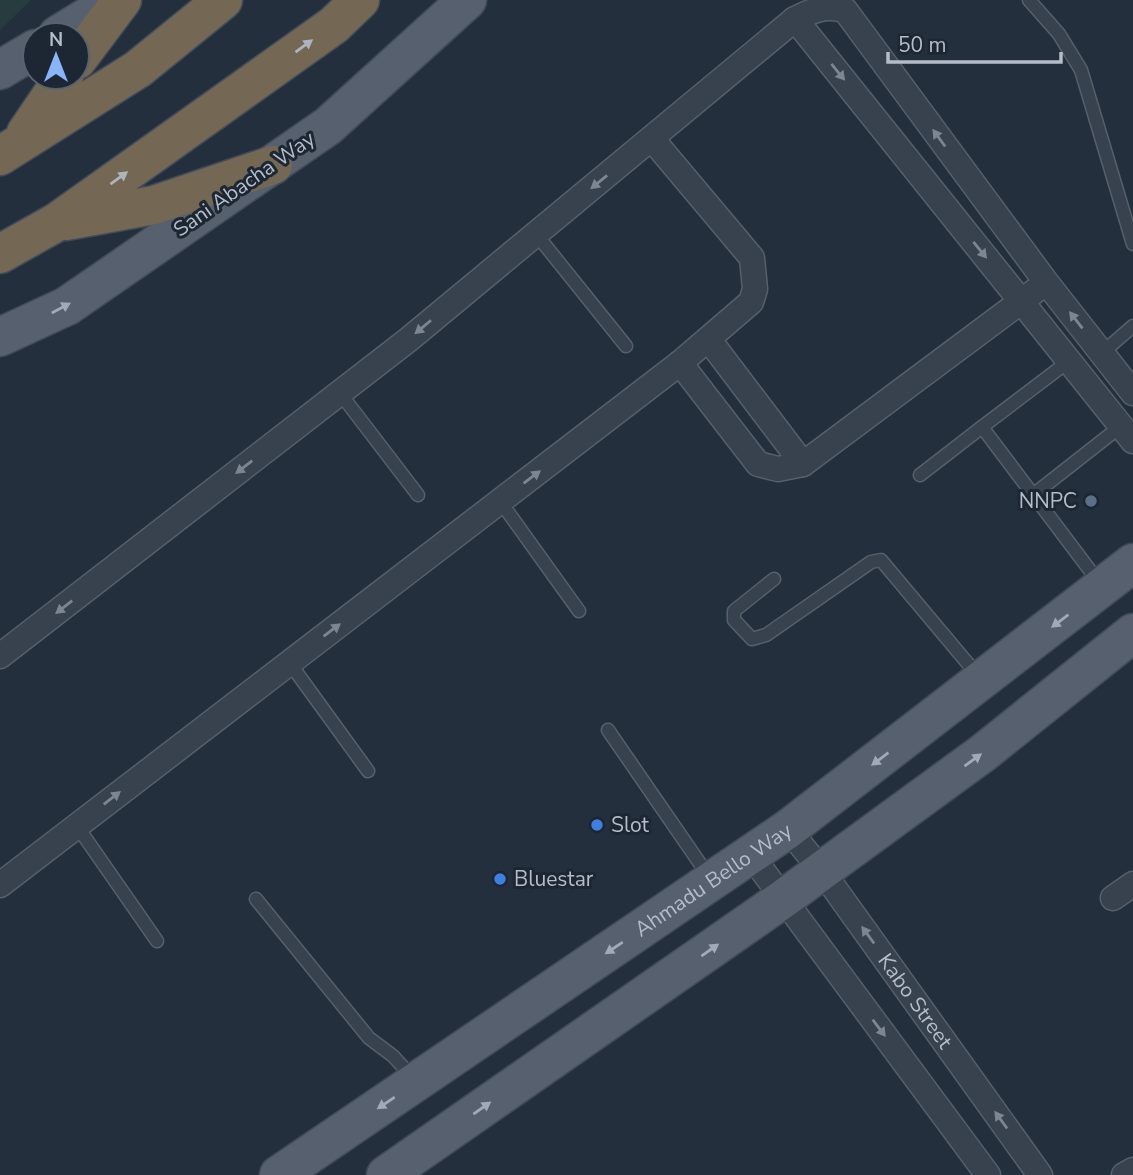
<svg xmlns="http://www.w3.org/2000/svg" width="1133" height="1175" font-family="'Nunito Sans',sans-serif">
  <rect width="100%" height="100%" fill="#242f3e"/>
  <path fill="#263c3f" d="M 0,0 L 31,0 L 0,30 Z"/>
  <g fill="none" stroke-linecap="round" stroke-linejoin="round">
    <g stroke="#565f6c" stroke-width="15">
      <g id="lane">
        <path d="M 1029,0 L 1059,34 L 1081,70 L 1133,244"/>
        <path d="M 536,234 L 626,346"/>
        <path d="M 1102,353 L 1133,326"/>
        <path d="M 1069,361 L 982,427 L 1101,585"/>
        <path d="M 340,393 L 418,495"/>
        <path d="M 920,475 L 982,427"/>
        <path d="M 1033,495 L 1121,426"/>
        <path d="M 500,501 L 579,611"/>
        <path d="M 774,579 L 734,611 L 734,620 L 752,639 L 766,635 L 871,562 L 881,560 L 980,678"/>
        <path d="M 289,662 L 368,771"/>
        <path d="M 608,730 L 710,878"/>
        <path d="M 77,826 L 157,941"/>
        <path d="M 256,899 L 369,1038 L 393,1056 L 414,1079"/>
      </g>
    </g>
    <g stroke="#565f6c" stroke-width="27">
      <g id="street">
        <path d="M 795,19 L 1133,441"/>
        <path d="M 709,340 L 803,464"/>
        <path d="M 680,363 L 758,464 L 778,469 L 803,464 L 1035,291"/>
        <path d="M 0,656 L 408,340 L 795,19 C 813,10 825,5 845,10 L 1046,282 L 1133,393"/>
        <path id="s1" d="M 788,829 L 822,871 L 1040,1175"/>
        <path d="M 751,855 L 988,1175"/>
        <path d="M 0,885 L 680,363 L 751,302 L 755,289 L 752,258 L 652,139"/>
        <path d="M 1113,898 L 1133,884"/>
        <path d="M 1124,1175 L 1133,1170"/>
      </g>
    </g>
    <g stroke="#414a57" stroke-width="41">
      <g id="primary">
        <path d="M 58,35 L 115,0"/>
        <path d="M 0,70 L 35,49"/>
        <path d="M 0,337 L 67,306 L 328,126 L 467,0"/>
        <path id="s2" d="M 279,1175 L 788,829 L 1133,563"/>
        <path d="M 386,1175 L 783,899 L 983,753 L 1133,633"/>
      </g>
    </g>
    <g stroke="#434c59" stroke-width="41">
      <g id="highway">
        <path d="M 77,60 L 122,0"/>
        <path d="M 26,133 L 64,77"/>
        <path d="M 0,156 L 138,69 L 223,0"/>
        <path d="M 66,221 L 154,205 L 273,165"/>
        <path d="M 0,254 L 57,222 L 334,25 L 360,0"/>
      </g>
    </g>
    <use href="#lane" stroke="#38414e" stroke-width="12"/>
    <use href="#street" stroke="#38414e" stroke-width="24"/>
    <use href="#primary" stroke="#56606e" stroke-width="38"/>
    <use href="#highway" stroke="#746855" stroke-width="38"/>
  </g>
  <defs><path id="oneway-solid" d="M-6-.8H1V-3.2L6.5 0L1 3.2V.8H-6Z" transform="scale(1.75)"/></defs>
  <g fill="#aeb4bd">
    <use href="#oneway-solid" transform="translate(304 46) rotate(-36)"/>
    <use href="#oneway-solid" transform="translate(119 178) rotate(-36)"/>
  </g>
  <g fill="#7c8592">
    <use href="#oneway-solid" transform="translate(838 72) rotate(51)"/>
    <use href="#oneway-solid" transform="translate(939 138) rotate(-126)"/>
    <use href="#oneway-solid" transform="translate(599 182) rotate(141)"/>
    <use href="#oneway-solid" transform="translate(980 250) rotate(51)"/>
    <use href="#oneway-solid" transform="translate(1076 320) rotate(-128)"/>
    <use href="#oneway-solid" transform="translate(423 327) rotate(140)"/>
    <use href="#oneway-solid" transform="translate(244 467) rotate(142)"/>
    <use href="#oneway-solid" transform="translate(532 477) rotate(-37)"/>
    <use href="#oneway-solid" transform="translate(64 607) rotate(142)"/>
    <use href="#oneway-solid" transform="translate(332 630) rotate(-37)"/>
    <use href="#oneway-solid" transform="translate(112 798) rotate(-38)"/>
    <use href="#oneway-solid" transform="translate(868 935) rotate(-126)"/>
    <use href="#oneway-solid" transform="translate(879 1028) rotate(53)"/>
    <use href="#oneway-solid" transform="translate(1001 1120) rotate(-126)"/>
  </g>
  <g fill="#a1aab7">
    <use href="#oneway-solid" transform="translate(61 308) rotate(-28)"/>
    <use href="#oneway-solid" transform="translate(1060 621) rotate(143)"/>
    <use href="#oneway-solid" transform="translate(880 759) rotate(143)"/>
    <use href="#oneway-solid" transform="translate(973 760) rotate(-36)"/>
    <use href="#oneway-solid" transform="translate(614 948) rotate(146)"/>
    <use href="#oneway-solid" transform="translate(710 950) rotate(-35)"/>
    <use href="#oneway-solid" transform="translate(386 1103) rotate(146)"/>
    <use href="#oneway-solid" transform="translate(482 1108) rotate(-35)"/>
  </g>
  <circle fill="#5c6f8a" stroke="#1d2633" stroke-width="2.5" cx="1091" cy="501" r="7"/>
  <g fill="#3f7fe0" stroke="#1d2633" stroke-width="2.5">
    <circle cx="597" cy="825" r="7"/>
    <circle cx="500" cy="879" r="7"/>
  </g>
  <g text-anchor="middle" stroke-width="6" stroke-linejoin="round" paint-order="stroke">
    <g font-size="21" fill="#b4bcc9" stroke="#1d2633">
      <text transform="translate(244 184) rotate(-35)" y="7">Sani Abacha Way</text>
      <text dy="7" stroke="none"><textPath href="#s2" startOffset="525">Ahmadu Bello Way</textPath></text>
      <text dy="7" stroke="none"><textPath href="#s1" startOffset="214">Kabo Street</textPath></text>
    </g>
    <g font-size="21" fill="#b4bcc9" stroke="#1d2633" text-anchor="start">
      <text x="1077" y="508" text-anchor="end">NNPC</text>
      <text x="611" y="832">Slot</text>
      <text x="514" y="886">Bluestar</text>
    </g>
  </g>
  <g transform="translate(56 56)"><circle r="33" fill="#1d2633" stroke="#59626f" stroke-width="2"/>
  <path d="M0-5L12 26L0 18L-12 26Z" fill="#8ab4f8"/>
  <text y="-10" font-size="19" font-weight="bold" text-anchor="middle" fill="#b4bcc9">N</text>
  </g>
  <path d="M888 52v10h173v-10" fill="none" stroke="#b4bcc9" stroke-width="3.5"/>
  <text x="898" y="52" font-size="21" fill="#b4bcc9" stroke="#1d2633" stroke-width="5" paint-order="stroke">50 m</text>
</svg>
